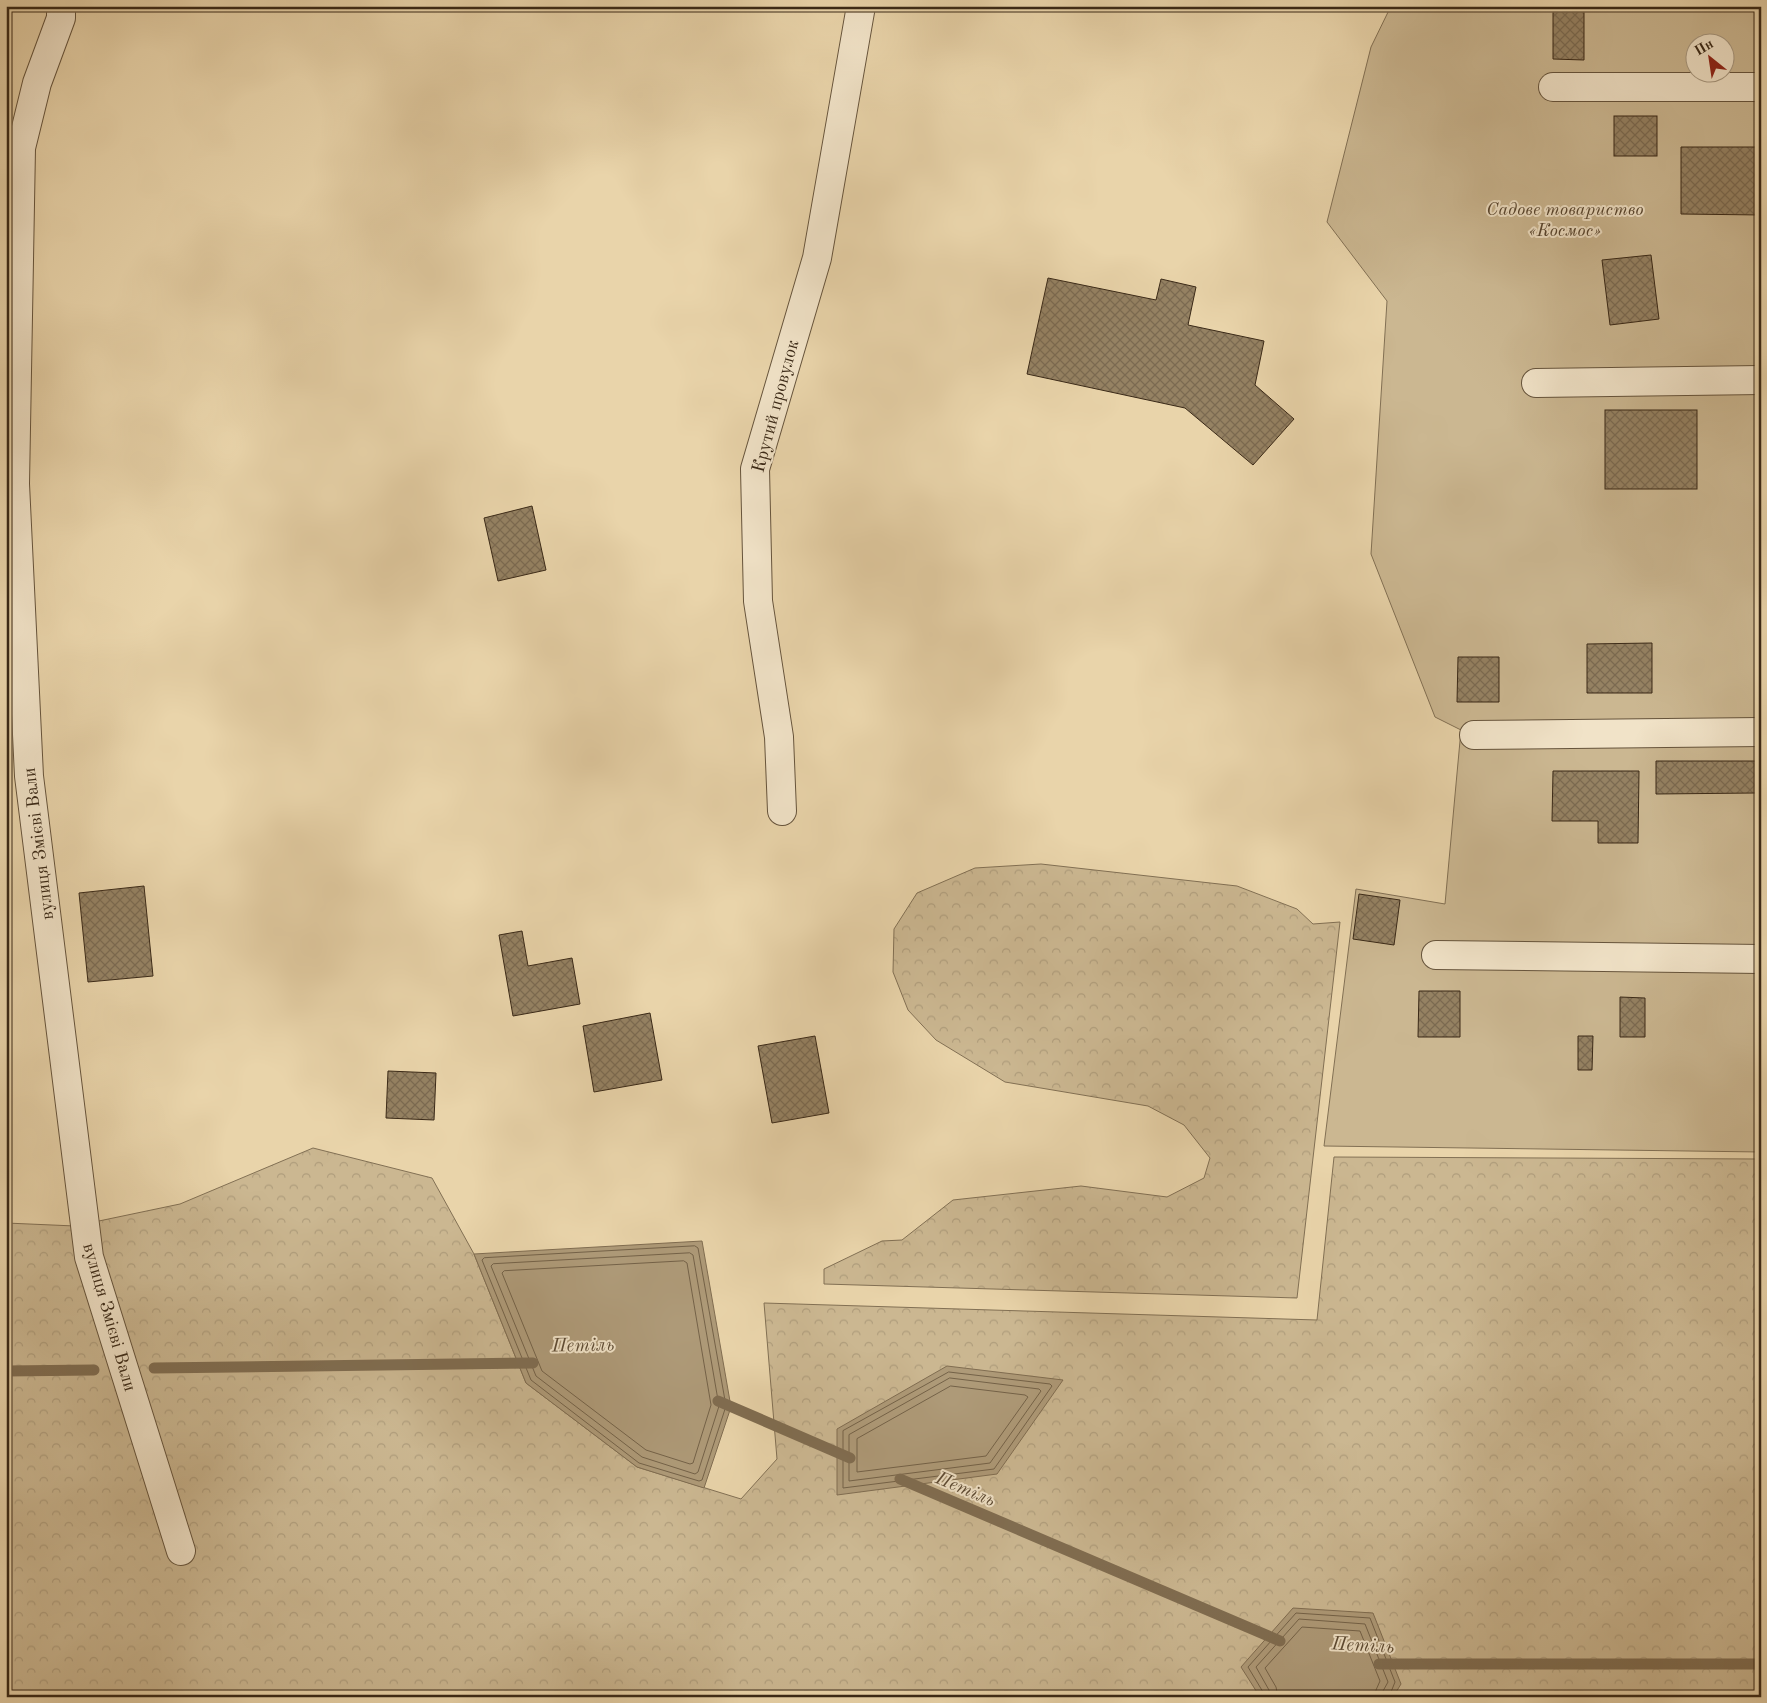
<svg xmlns="http://www.w3.org/2000/svg" width="1767" height="1703" font-family="'Old Standard TT',serif">
  <defs>
    <pattern id="forest-crowns" width="20" height="18" patternUnits="userSpaceOnUse" patternTransform="scale(1.25)"><rect width="20" height="18" fill="#cbb791"/><path d="M2 6a3 3 0 1 1 6 0M12 15a3 3 0 1 1 6 0" fill="none" stroke="#af9d7c"/></pattern>
    <pattern id="building-cross-hatch" width="8" height="8" patternUnits="userSpaceOnUse" patternTransform="scale(1.25)"><rect width="8" height="8" fill="#958263"/><path d="M0 0l8 8M0 8l8-8" fill="none" stroke="#7b6a51"/></pattern>
  </defs>
  <rect width="100%" height="100%" fill="#e9d4aa"/>
  <filter id="stains"><feTurbulence type="fractalNoise" baseFrequency=".004" numOctaves="4"/><feColorMatrix values="0 0 0 0 .2 0 0 0 0 .09 0 0 0 0 .02 0 0 0 .5 -.17"/></filter>
  <radialGradient id="worn" r=".72"><stop offset=".6" stop-color="#630" stop-opacity="0"/><stop offset="1" stop-color="#630" stop-opacity=".3"/></radialGradient>
  <path fill="#cbb791" stroke="#827054" fill-rule="evenodd" d="M 1391,6 L 1761,6 L 1761,1152 L 1324,1146 L 1356,889 L 1445,904 L 1461,730 L 1435,717 L 1371,554 L 1387,301 L 1327,222 L 1371,47 ZM 1694,42 L 1724,42 L 1724,72 L 1694,72 Z"/>
  <g fill="url(#forest-crowns)" stroke="#827054">
    <path d="M 1041,864 L 1237,886 L 1297,909 L 1313,924 L 1340,922 L 1297,1298 L 824,1284 L 824,1269 L 882,1241 L 902,1240 L 953,1200 L 1081,1186 L 1167,1197 L 1204,1178 L 1210,1158 L 1184,1125 L 1148,1106 L 1005,1082 L 936,1040 L 908,1010 L 893,972 L 894,929 L 917,893 L 975,868 Z"/>
    <path d="M 313,1148 L 432,1178 L 474,1254 L 526,1383 L 637,1467 L 741,1499 L 777,1459 L 764,1303 L 1317,1320 L 1334,1157 L 1761,1159 L 1761,1697 L 6,1697 L 6,1223 L 75,1226 L 180,1204 Z"/>
  </g>
  <g fill="#ae9a78" stroke="#806d51">
    <path d="M 702,1241 L 731,1407 L 704,1488 L 637,1467 L 526,1383 L 474,1254 Z"/>
    <path d="M 947,1366 L 1063,1380 L 997,1474 L 837,1495 L 837,1429 Z"/>
    <path d="M 1293,1608 L 1373,1613 L 1401,1684 L 1393,1697 L 1260,1697 L 1241,1667 Z"/>
  </g>
  <g fill="none" stroke-linecap="round" stroke-linejoin="round">
    <g stroke="#746248" stroke-width="1">
      <path d="M 695,1246 L 698,1248 L 726,1406 L 702,1480 L 699,1481 L 639,1463 L 531,1380 L 482,1260 L 484,1258 Z"/>
      <path d="M 690,1253 L 693,1255 L 719,1406 L 698,1472 L 695,1474 L 642,1457 L 536,1376 L 491,1266 L 493,1264 Z"/>
      <path d="M 684,1261 L 687,1263 L 711,1405 L 693,1463 L 690,1464 L 646,1450 L 542,1371 L 502,1273 L 504,1271 Z"/>
      <path d="M 949,1372 L 1050,1384 L 1052,1386 L 994,1469 L 843,1488 L 843,1431 Z"/>
      <path d="M 950,1378 L 1039,1389 L 1041,1391 L 990,1463 L 849,1481 L 849,1435 Z"/>
      <path d="M 951,1386 L 1025,1395 L 1028,1397 L 986,1456 L 857,1472 L 857,1439 Z"/>
      <path d="M 1264,1697 L 1263,1692 L 1248,1667 L 1296,1613 L 1370,1618 L 1395,1682 L 1389,1697"/>
      <path d="M 1270,1697 L 1269,1690 L 1256,1667 L 1299,1619 L 1365,1624 L 1388,1682 L 1383,1691 L 1382,1697"/>
      <path d="M 1278,1697 L 1276,1687 L 1265,1668 L 1302,1627 L 1360,1631 L 1380,1681 L 1376,1690 L 1375,1697"/>
    </g>
    <g stroke="#806d51" stroke-width="11">
      <path d="M 154,1368 L 533,1363"/>
      <path d="M 6,1371 L 94,1370"/>
      <path d="M 718,1401 L 850,1458"/>
      <path d="M 900,1479 L 1280,1641"/>
      <path d="M 1379,1664 L 1761,1664"/>
    </g>
  </g>
  <g fill="url(#building-cross-hatch)" stroke="#3a2917">
    <path d="M 1553,6 L 1584,6 L 1584,60 L 1553,59 Z"/>
    <rect x="1614" y="116" width="43" height="40"/>
    <path d="M 1681,147 L 1761,147 L 1761,215 L 1681,214 Z"/>
    <path d="M 1651,255 L 1659,319 L 1610,325 L 1602,260 Z"/>
    <path d="M 1048,278 L 1156,300 L 1161,279 L 1196,287 L 1188,325 L 1264,341 L 1255,385 L 1294,419 L 1253,465 L 1185,408 L 1027,374 Z"/>
    <rect x="1605" y="410" width="92" height="79"/>
    <path d="M 532,506 L 546,570 L 498,581 L 484,518 Z"/>
    <path d="M 1652,643 L 1652,693 L 1587,693 L 1587,644 Z"/>
    <path d="M 1458,657 L 1499,657 L 1499,702 L 1457,702 Z"/>
    <path d="M 1656,761 L 1756,761 L 1756,793 L 1656,794 Z"/>
    <path d="M 1553,771 L 1639,771 L 1638,843 L 1598,843 L 1598,821 L 1552,821 Z"/>
    <path d="M 144,886 L 153,976 L 88,982 L 79,893 Z"/>
    <path d="M 1359,894 L 1400,900 L 1394,945 L 1353,939 Z"/>
    <path d="M 522,931 L 528,966 L 572,958 L 580,1004 L 513,1016 L 499,935 Z"/>
    <path d="M 1419,991 L 1460,991 L 1460,1037 L 1418,1037 Z"/>
    <path d="M 1620,997 L 1645,998 L 1645,1037 L 1620,1037 Z"/>
    <path d="M 650,1013 L 662,1080 L 594,1092 L 583,1026 Z"/>
    <path d="M 815,1036 L 829,1113 L 772,1123 L 758,1046 Z"/>
    <path d="M 1578,1036 L 1593,1036 L 1592,1070 L 1578,1070 Z"/>
    <path d="M 388,1071 L 436,1073 L 434,1120 L 386,1118 Z"/>
  </g>
  <g fill="none" stroke-linecap="round" stroke-linejoin="round">
    <g stroke="#66543c" stroke-width="30">
      <g id="minor">
        <path d="M 61,6 L 61,18 L 37,83 L 21,148 L 15,484 L 29,776 L 89,1257 L 181,1551"/>
        <path d="M 1553,87 L 1761,87"/>
        <path d="M 1536,383 L 1761,380"/>
        <path d="M 1474,735 L 1761,732"/>
        <path d="M 782,811 L 779,737 L 758,601 L 755,469 L 817,258 L 861,6"/>
        <path d="M 1436,955 L 1761,959"/>
      </g>
    </g>
    <use href="#minor" stroke="#f1e3c8" stroke-width="28"/>
  </g>
  <g text-anchor="middle" stroke-width="4" stroke-linejoin="round" paint-order="stroke">
    <g font-size="18" font-style="italic" fill="#57452f" stroke="#f1e3c8">
      <text x="1565" y="215">Садове товариство<tspan x="1565" dy="21">«Космос»</tspan></text>
    </g>
    <g font-size="18" fill="#3a2917" stroke="#f1e3c8">
      <text transform="translate(775 406) rotate(-75)" y="6">Крутий провулок</text>
      <text transform="translate(38 844) rotate(-97)" y="6">вулиця Змієві Вали</text>
      <text transform="translate(110 1317) rotate(74)" y="6">вулиця Змієві Вали</text>
    </g>
    <g font-size="19" font-style="italic" fill="#5d4b34" stroke="#f1e3c8">
      <text transform="translate(583 1344) rotate(-1)" y="7">Петіль</text>
      <text transform="translate(966 1488) rotate(23)" y="7">Петіль</text>
      <text transform="translate(1363 1644) rotate(3)" y="7">Петіль</text>
    </g>
  </g>
  <rect width="1767" height="1703" fill="none" stroke="#e9d4aa" stroke-width="25"/>
  <rect x="8" y="8" width="1752" height="1688" fill="none" stroke="#3a2917" stroke-width="2.5"/>
  <rect x="12" y="12" width="1742" height="1678" fill="none" stroke="#3a2917"/>
  <g transform="translate(1710 58) rotate(330)"><circle r="24" fill="#f1e3c8" stroke="#a89981"/>
  <path d="M0-4L9 19L0 12L-9 19Z" fill="#8f2418"/>
  <text y="-8" font-size="14" font-weight="bold" text-anchor="middle" fill="#3a2917">Пн</text>
  </g>
  <rect width="100%" height="100%" filter="url(#stains)"/>
  <rect width="100%" height="100%" fill="url(#worn)"/>
</svg>
